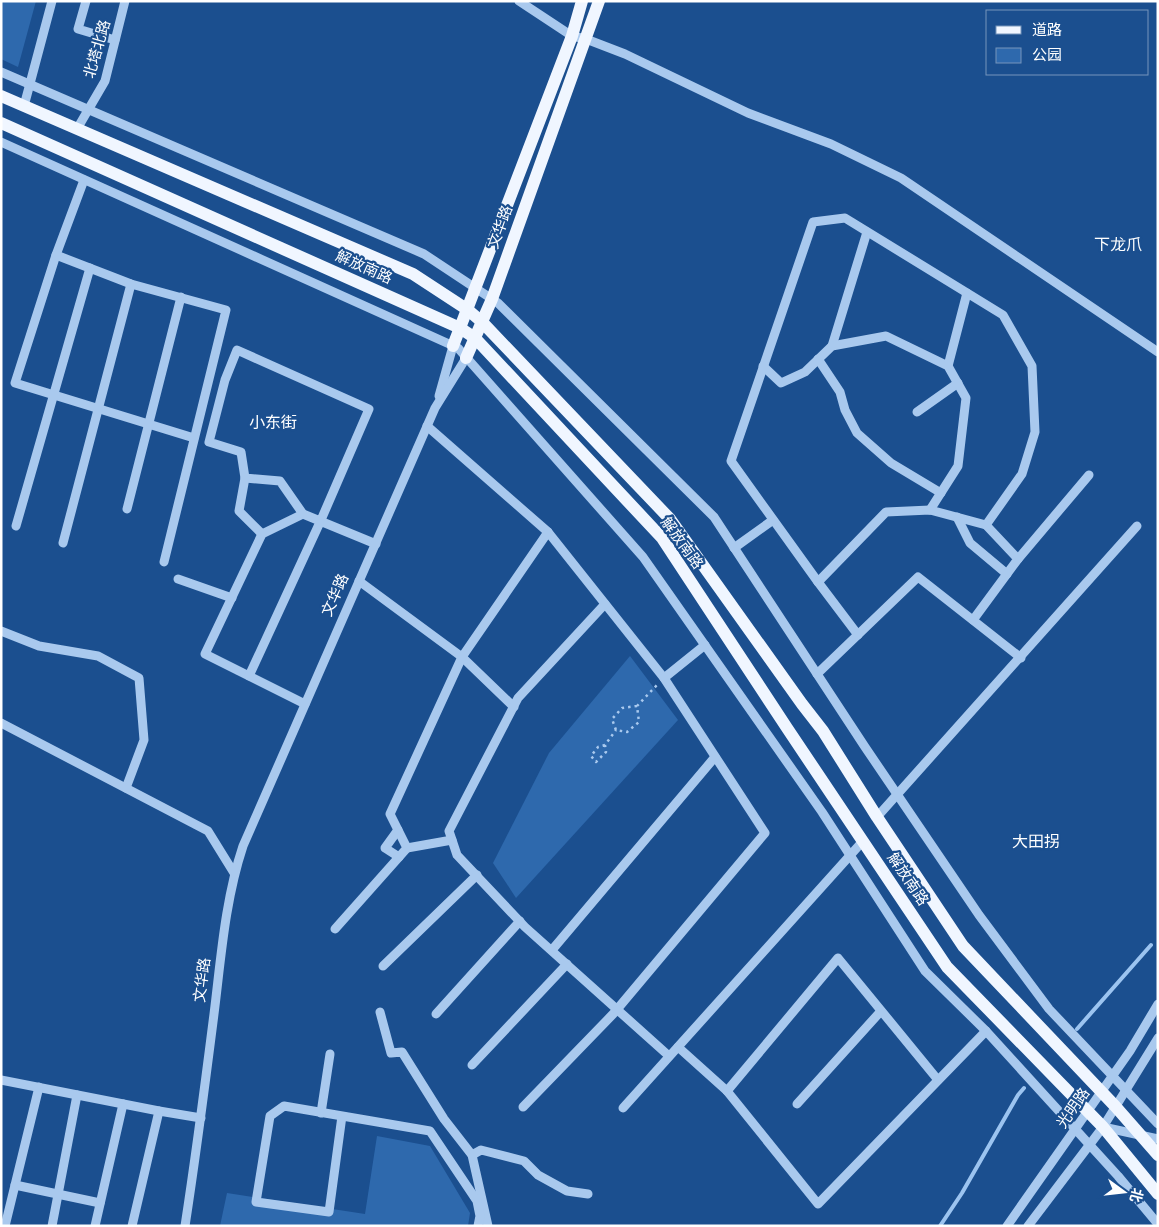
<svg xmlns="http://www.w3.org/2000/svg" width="1159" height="1227" font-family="'Roboto Condensed','Noto Sans SC',sans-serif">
  <rect width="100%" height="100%" fill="#1b4f8f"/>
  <g fill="#2e69ad">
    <path d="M 1,1 L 36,1 L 18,67 L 1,59 Z"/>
    <path d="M 630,656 L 678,720 L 516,898 L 493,863 L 549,753 Z"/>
    <path d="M 377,1136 L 430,1146 L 470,1213 L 468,1226 L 220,1226 L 227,1193 L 365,1214 Z"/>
  </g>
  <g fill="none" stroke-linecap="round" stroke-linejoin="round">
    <g stroke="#9cc4f0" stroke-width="4">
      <path d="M 1077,1029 L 1151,945"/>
      <path d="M 940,1226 L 962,1193 L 1018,1095 L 1024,1088"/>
    </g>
    <g stroke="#a9c9ee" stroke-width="2.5" stroke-dasharray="2.5 4" stroke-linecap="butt">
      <path d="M 637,706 L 622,708 L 612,719 L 616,730 L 627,732 L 639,722 L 637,706 L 657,685"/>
      <path d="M 605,745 L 598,747 L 591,756 L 596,762 L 606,752 L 605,745 L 616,730"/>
    </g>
    <g stroke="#a9c9ee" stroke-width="9">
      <path d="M 86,1 L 78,29 L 115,40"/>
      <path d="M 519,1 L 572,36 L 586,39 L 625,54 L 748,113 L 831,144 L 901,178 L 1158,352"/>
      <path d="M 1,72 L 424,254 L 498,303 L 714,517 L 865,747 L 979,915 L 1049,1009 L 1158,1124"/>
      <path d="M 24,106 L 52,1"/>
      <path d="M 77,129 L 105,81 L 125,1"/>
      <path d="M 1,142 L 458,348 L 643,557 L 822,812 L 925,971 L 986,1031 L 1118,1176 L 1158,1224"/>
      <path d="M 84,180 L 56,255 L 15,383 L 194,438"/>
      <path d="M 56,255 L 131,284 L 226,310 L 164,562"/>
      <path d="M 832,346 L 867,232"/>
      <path d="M 818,359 L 840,392 L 845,410 L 857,433 L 891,463 L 941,493"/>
      <path d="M 763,366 L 781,383 L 805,372 L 832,346 L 886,336 L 948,366 L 966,398 L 958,466 L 930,510"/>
      <path d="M 948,366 L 967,293"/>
      <path d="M 439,396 L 453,346"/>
      <path d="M 917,412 L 958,383"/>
      <path d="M 427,426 L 548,532 L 664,678 L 765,833 L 614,1013 L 523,1107"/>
      <path d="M 245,478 L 239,511 L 262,534"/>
      <path d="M 127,509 L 181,297"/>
      <path d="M 303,514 L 262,534 L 205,654 L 305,704"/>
      <path d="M 957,517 L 970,543 L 1007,574"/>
      <path d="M 16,526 L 90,268"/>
      <path d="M 63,543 L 131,284"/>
      <path d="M 734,548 L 773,520"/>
      <path d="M 1018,559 L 1089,475"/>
      <path d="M 178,579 L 232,598"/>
      <path d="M 359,581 L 462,657 L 514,707"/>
      <path d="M 818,582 L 731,461 L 813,222 L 845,218 L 1003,315 L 1032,366 L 1035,432 L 1022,474 L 986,525"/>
      <path d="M 605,604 L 518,698 L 449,831 L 457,855 L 525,927 L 669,1056"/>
      <path d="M 1,631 L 39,646 L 98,656 L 139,678 L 144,740 L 126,788"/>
      <path d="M 858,635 L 818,582 L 886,512 L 930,510 L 986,525 L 1018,559 L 973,620"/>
      <path d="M 817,674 L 918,577 L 1021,658"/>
      <path d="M 249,676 L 321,520 L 369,409 L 237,350 L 225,380 L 209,442 L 241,452 L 245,478 L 280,481 L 303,514 L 376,544"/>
      <path d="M 664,678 L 705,645"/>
      <path d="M 1,723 L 208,831 L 234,873"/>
      <path d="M 877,817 L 1137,526"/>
      <path d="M 398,830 L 385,848 L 399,857"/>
      <path d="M 407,848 L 452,840"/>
      <path d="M 335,929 L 407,848 L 390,814 L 462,657 L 548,532"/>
      <path d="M 552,950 L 715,757"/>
      <path d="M 383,966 L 477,875"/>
      <path d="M 380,1012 L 391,1053 L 402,1052 L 444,1119 L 472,1155 L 488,1226"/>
      <path d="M 436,1014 L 520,921"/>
      <path d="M 678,1047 L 727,1091 L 818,1204 L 986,1031"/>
      <path d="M 472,1065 L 567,964"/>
      <path d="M 1,1080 L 159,1111 L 201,1118"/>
      <path d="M 727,1091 L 838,958 L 938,1080"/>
      <path d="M 797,1104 L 881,1011"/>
      <path d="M 623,1108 L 863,841"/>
      <path d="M 321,1113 L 330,1054"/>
      <path d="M 342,1116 L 329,1212 L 256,1202 L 270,1116 L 284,1106 L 430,1131 L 477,1201 L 480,1216 L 478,1226"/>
      <path d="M 1103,1127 L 1158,1139"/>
      <path d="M 472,1155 L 481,1150 L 524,1161 L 538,1175 L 567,1191 L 588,1194"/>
      <path d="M 15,1185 L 100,1203"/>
      <path d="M 5,1226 L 39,1087"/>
      <path d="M 52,1226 L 77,1095"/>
      <path d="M 95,1226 L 123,1104"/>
      <path d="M 132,1226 L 159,1111"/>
      <path d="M 185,1226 C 196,1155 205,1085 214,1014 C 221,958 225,900 243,846 L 435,408 L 466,358"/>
      <path d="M 1007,1226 L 1130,1051 L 1158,1004"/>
      <path d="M 1028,1226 L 1103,1127 L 1158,1038"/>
    </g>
    <g stroke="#f0f6ff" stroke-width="12">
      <path d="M 1,96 L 413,274 L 468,310 L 482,322 L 670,519 L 802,704 L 823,731 L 877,817 L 963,946 L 1115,1106 L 1158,1155"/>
      <path d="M 1,123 L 460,328 L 475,338 L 662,538 L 787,728 L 947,967 L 1103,1127 L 1158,1194"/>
      <path d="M 453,346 L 572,36 L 582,1"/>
      <path d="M 466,358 L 492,299 L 599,1"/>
    </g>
  </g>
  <g text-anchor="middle" stroke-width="4.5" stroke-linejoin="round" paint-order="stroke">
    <g font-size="15" fill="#fff" stroke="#1b4f8f">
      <text transform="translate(97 49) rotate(-74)" y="5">北塔北路</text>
      <text transform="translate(500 227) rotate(-70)" y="5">文华路</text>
      <text transform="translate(364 267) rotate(24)" y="5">解放南路</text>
      <text transform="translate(682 543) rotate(54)" y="5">解放南路</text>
      <text transform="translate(335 595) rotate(-66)" y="5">文华路</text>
      <text transform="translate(908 879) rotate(56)" y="5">解放南路</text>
      <text transform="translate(202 980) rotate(-83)" y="5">文华路</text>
      <text transform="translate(1073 1108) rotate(-55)" y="5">光明路</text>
    </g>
    <g font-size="16" fill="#fff" stroke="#1b4f8f">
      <text x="1118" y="250">下龙爪</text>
      <text x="273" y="428">小东街</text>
      <text x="1036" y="847">大田拐</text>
    </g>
  </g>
  <rect width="1159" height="1227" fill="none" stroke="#ffffff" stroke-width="5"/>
  <rect x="986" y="10" width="162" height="65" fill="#1b4f8f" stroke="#7695bc"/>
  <rect x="996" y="26" width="25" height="8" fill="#f0f6ff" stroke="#7695bc"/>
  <text x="1032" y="35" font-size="15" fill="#ffffff">道路</text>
  <rect x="996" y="48" width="25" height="15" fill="#2e69ad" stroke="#7695bc"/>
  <text x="1032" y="60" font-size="15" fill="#ffffff">公园</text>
  <g transform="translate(1124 1192) rotate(105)" stroke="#1b4f8f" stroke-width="4" paint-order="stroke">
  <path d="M0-4L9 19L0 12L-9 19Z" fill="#ffffff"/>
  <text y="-8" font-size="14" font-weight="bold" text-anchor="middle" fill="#ffffff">北</text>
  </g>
</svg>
